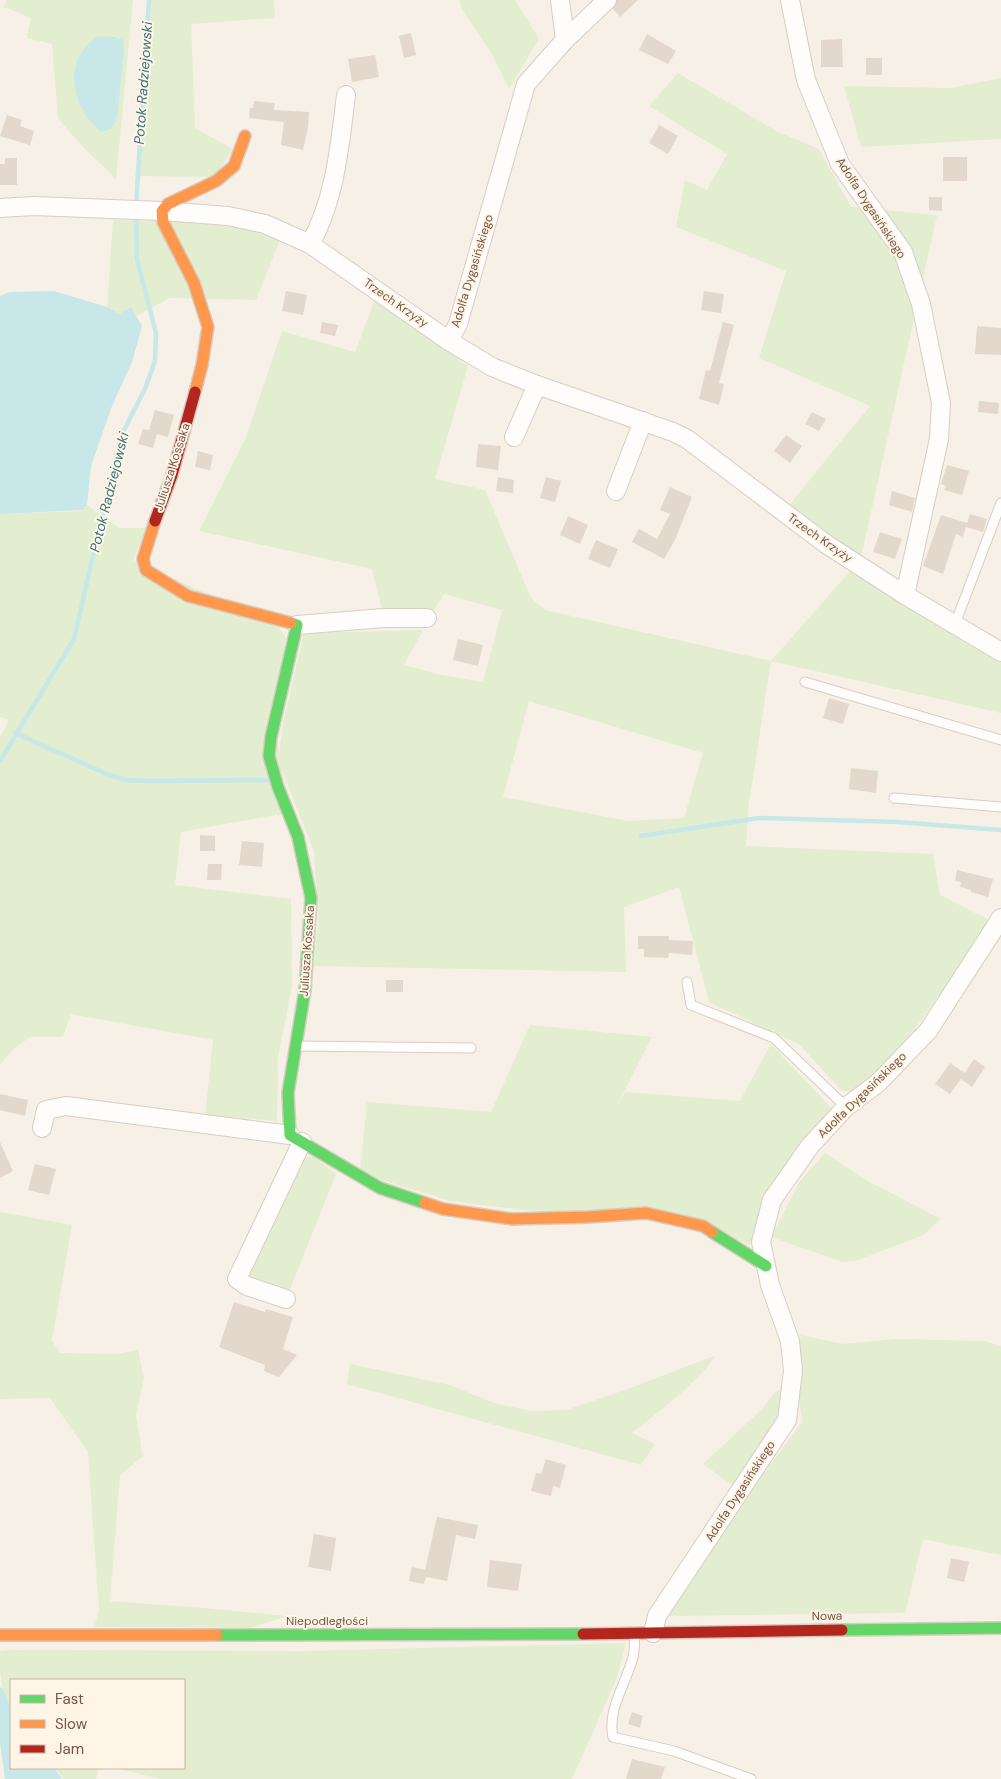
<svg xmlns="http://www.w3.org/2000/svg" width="1001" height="1779" font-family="'DM Sans',sans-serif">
  <rect width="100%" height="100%" fill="#f7f0e6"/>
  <g fill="#e2eecf" fill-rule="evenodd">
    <path d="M 6,0 L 133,0 L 116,179 L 82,146 L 58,118 L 52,44 L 27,38 L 31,18 L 4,7 Z"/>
    <path d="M 151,0 L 274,0 L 275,18 L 191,24 L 195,128 L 233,149 L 215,177 L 137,176 Z"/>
    <path d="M 459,0 L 515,0 L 539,39 L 509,89 L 493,56 L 462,9 Z"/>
    <path d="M 678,73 L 778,132 L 819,149 L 851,207 L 937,215 L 860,562 L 789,505 L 870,406 L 759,358 L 786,271 L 676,227 L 685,180 L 707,190 L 727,154 L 649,106 Z"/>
    <path d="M 1001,78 L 1001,139 L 861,147 L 844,86 L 951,88 Z"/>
    <path d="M 113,220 L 186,222 L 243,228 L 280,240 L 256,300 L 169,298 L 136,316 L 131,307 L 119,314 L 107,307 Z"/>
    <path d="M 375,299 L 468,366 L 435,479 L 485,490 L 531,598 L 545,610 L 771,661 L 852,569 L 882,586 L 1001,662 L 1001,713 L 771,661 L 749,803 L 746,846 L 933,854 L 940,895 L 989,920 L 926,1014 L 898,1050 L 855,1092 L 842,1091 L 799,1044 L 709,1002 L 679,887 L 624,907 L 626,972 L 314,966 L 318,921 L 314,851 L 278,761 L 283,723 L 304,633 L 423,630 L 404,665 L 437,674 L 483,682 L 502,610 L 444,594 L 433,612 L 383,613 L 372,569 L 199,531 L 246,437 L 282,331 L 355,352 ZM 529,701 L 703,753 L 684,818 L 628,821 L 503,797 Z"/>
    <path d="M 87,505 L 119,528 L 147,528 L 133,560 L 278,626 L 287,639 L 273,700 L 286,813 L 181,832 L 175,885 L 291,899 L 292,987 L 278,1057 L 277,1121 L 205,1115 L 213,1040 L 71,1014 L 63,1037 L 30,1037 L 15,1048 L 0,1064 L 0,738 L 9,720 L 0,717 L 0,514 L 83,511 Z"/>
    <path d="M 530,1025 L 652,1037 L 616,1107 L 625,1092 L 740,1101 L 771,1044 L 833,1110 L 758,1236 L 749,1245 L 705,1222 L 542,1212 L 450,1201 L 360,1173 L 367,1102 L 491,1112 Z"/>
    <path d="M 825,1153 L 866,1180 L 941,1219 L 923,1235 L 856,1261 L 843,1262 L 771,1237 L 800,1181 Z"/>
    <path d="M 312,1156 L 336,1174 L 286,1299 L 246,1279 L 302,1159 Z"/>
    <path d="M 0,1212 L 72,1225 L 52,1340 L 60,1353 L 117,1354 L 138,1350 L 144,1378 L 136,1415 L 143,1456 L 120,1475 L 110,1601 L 204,1608 L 287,1616 L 251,1628 L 94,1627 L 99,1610 L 88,1452 L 50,1398 L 0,1399 Z"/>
    <path d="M 801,1335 L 843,1344 L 895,1339 L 985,1341 L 1001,1346 L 1001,1555 L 923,1539 L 905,1613 L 668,1616 L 740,1505 L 802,1422 L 795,1361 Z"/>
    <path d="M 714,1356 C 706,1377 651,1417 632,1433 L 655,1444 L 641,1465 L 347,1384 L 350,1364 L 450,1385 L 494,1403 L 531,1411 L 566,1410 L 625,1390 Z"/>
    <path d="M 786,1386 L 781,1405 L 773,1427 L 735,1487 L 703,1464 L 763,1408 L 774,1393 Z"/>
    <path d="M 626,1643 L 617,1678 L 572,1779 L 160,1779 L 115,1768 L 184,1768 L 184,1680 L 11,1680 L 11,1709 L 4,1699 L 0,1670 L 0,1651 L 10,1650 L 303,1651 Z"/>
    <path d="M 55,1768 L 99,1768 L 96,1779 L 64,1779 Z"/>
  </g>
  <g fill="#c7e7e8">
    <path d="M 97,37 L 115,37 L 123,40 L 124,50 L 117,118 L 111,129 L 101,132 C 96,126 89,121 85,114 C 69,86 69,57 97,37 Z"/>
    <path d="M 54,291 L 107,307 L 119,314 L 131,307 L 142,326 L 132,362 L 112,406 L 91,466 L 87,505 L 83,510 L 0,514 L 0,296 L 10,292 Z"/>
    <path d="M 0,1687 L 3,1689 L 11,1709 L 11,1768 L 54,1768 L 62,1779 L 5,1779 L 0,1743 Z"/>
  </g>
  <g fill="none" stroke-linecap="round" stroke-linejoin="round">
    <g stroke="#c7e7e8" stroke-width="4.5">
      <path d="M 136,206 L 149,0"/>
      <path d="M 15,733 L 109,775 L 126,780 L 152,781 L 269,780"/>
      <path d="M 0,761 L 74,639 L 120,438 L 145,389 L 155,361 L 156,333 L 137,259 L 136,213"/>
      <path d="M 641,836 L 759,818 L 898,822 L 1001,830"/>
    </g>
  </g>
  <g fill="#e4d8cd">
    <path d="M 617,0 L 638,0 L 620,17 L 613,9 Z"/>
    <path d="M 411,33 L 416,55 L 404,58 L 399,36 Z"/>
    <path d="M 647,34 L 676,51 L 668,64 L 639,50 Z"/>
    <path d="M 842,39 L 843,67 L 821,67 L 821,40 Z"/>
    <path d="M 375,55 L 379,77 L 352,82 L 348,59 Z"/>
    <rect x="866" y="58" width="16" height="17"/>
    <path d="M 254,101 L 275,103 L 274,110 L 309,112 L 308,128 L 303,150 L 281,145 L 284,122 L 249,118 L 250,108 L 253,108 Z"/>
    <path d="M 7,115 L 22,120 L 20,126 L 34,131 L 30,145 L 0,136 Z"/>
    <path d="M 659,125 L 678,136 L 668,154 L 649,143 Z"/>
    <rect x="943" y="157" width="24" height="24"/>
    <path d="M 5,158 L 17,158 L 17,185 L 0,185 L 0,164 L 5,164 Z"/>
    <path d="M 929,197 L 942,197 L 942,211 L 929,210 Z"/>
    <path d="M 286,291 L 307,295 L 303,315 L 282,311 Z"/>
    <path d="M 704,291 L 724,294 L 721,313 L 701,310 Z"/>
    <path d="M 322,322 L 338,325 L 335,336 L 320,333 Z"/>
    <path d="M 723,322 L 734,325 L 719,383 L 724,384 L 719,405 L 699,399 L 706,370 L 710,371 Z"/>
    <path d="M 977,326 L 1001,328 L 1001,355 L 975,354 Z"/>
    <path d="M 979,401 L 999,403 L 998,414 L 978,412 Z"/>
    <path d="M 155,410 L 174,415 L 168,437 L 157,434 L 153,448 L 138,444 L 143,429 L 149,430 Z"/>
    <path d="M 812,412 L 826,419 L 819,431 L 805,424 Z"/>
    <path d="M 786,435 L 802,446 L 790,463 L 774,451 Z"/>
    <path d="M 478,444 L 501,446 L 498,470 L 476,467 Z"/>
    <path d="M 198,451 L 213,455 L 210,470 L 195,467 Z"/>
    <path d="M 947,465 L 969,471 L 962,495 L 944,490 L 946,486 L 941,484 Z"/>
    <path d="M 498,477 L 514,480 L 513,493 L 496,491 Z"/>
    <path d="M 546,477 L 561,481 L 555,502 L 540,498 Z"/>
    <path d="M 670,487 L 692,497 L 675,540 L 664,559 L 632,542 L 639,529 L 657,539 L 670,514 L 660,510 Z"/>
    <path d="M 892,491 L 915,498 L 912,512 L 889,505 Z"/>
    <path d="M 970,514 L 987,519 L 983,532 L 966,527 Z"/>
    <path d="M 941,515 L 967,523 L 963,537 L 956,534 L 943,574 L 923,566 Z"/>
    <path d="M 568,516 L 588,525 L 580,544 L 560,535 Z"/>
    <path d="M 880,532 L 902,539 L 895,559 L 873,552 Z"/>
    <path d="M 596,540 L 618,549 L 610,568 L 588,559 Z"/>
    <path d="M 458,639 L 483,645 L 478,666 L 453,660 Z"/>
    <path d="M 829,698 L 849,704 L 843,724 L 823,718 Z"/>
    <path d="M 851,768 L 878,771 L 876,793 L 849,789 Z"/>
    <path d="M 200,835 L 215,836 L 215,851 L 200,851 Z"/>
    <path d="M 242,841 L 264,843 L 262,867 L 239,865 Z"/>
    <path d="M 208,864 L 222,864 L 221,880 L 207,880 Z"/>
    <path d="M 957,870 L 993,879 L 988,897 L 971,892 L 971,890 L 960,887 L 961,882 L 955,881 Z"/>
    <path d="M 638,936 L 669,936 L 669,940 L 693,941 L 692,955 L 669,953 L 668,958 L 644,957 L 644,949 L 638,949 Z"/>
    <rect x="386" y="980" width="17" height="12"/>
    <path d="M 974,1059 L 985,1067 L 972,1087 L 961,1079 L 950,1094 L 935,1084 L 950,1063 L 965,1073 Z"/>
    <path d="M 0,1094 L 28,1100 L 25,1116 L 0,1110 Z"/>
    <path d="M 0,1142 L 13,1171 L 0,1178 Z"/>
    <path d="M 35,1164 L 56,1169 L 49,1195 L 28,1190 Z"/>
    <path d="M 234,1302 L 265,1312 L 266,1309 L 293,1317 L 283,1349 L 297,1355 L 279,1377 L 264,1371 L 265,1365 L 219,1347 Z"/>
    <path d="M 546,1459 L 566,1465 L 560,1488 L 553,1486 L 551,1496 L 531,1491 L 536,1473 L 541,1474 Z"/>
    <path d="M 437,1517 L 478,1525 L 475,1539 L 456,1535 L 447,1581 L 426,1577 L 424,1584 L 409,1581 L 412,1567 L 425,1570 Z"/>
    <path d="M 314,1534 L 336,1538 L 331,1571 L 308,1567 Z"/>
    <path d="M 951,1558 L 969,1562 L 964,1582 L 947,1578 Z"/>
    <path d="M 490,1560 L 522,1564 L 518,1591 L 487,1587 Z"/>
    <path d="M 632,1712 L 643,1716 L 640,1728 L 628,1724 Z"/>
    <path d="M 632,1759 L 665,1767 L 661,1779 L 626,1779 Z"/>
  </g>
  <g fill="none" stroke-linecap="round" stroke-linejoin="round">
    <g stroke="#d8cdc4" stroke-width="11">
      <g id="lane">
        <path d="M 955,624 L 1001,503"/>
        <path d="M 805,682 L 1001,740"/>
        <path d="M 894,798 L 1001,807"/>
        <path d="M 687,982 L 691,1005 L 774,1038 L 846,1107"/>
        <path d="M 296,1046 L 471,1048"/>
        <path d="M 635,1633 C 634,1641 635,1650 633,1657 C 626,1684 607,1709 613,1737 L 674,1751 L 751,1779"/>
      </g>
    </g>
    <g stroke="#d8cdc4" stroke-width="20">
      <g id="street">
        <path d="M 560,0 L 565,40"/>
        <path d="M 790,0 L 806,80 L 840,164 L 903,252 L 921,304 L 941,403 L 939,439 L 905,595"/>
        <path d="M 0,208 L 34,206 L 162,211 L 228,216 L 265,224 L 310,244 L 449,341 L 492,367 L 537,385 L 673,432 L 687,439 L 826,544 L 905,595 L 1001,652"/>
        <path d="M 310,244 C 335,200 340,145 346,95"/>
        <path d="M 449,341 L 458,324 L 526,84 L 565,40 L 607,0"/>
        <path d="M 514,437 L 537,385"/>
        <path d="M 616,491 L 643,421"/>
        <path d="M 297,625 L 384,618 L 427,618"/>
        <path d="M 42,1128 L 46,1110 L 66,1106 L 290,1135"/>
        <path d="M 286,1299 L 247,1286 L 237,1279 L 302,1142"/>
        <path d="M 653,1633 L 657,1616 L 787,1420 L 793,1371 L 790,1341 L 770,1285 L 761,1242 L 772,1200 L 810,1146 L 846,1107 L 878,1083 L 928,1031 L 1001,918"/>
      </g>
    </g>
    <g stroke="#d7ccc2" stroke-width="14">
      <g id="fast">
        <path d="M 291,623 L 297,625 L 271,737 L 269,756 L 278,787 L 298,837 L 311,898 L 305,990 L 288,1093 L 290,1135 L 380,1188 L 425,1203"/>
        <path d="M 712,1232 L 766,1266"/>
        <path d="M 842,1630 L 1001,1628"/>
        <path d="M 217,1635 L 583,1634"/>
      </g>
    </g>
    <g stroke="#d7ccc2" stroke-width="14">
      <g id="slow">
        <path d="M 195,392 L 202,365 L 208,327 L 194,283 L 163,222 L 162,211 L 168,204 L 216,181 L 234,166 L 245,136"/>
        <path d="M 155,521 L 143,559 L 146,570 L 188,596 L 291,623"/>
        <path d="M 425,1203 L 443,1209 L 512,1219 L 588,1217 L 646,1213 L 703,1226 L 712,1232"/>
        <path d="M 0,1635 L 217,1635"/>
      </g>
    </g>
    <g stroke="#d7ccc2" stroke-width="14">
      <g id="jam">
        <path d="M 155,521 L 172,475 L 195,392"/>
        <path d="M 583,1634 L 842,1630"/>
      </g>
    </g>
    <use href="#lane" stroke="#fefdfb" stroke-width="9"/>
    <use href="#street" stroke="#fefdfb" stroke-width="18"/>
    <use href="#fast" stroke="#63d668" stroke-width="11"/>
    <use href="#slow" stroke="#ff974d" stroke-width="11"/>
    <use href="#jam" stroke="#b3261e" stroke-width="11"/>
  </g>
  <g text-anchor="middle" stroke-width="4" stroke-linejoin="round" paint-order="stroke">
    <g font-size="12" fill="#765545" stroke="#fff5e7">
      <text transform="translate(871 208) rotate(57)" y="4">Adolfa Dygasińskiego</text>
      <text transform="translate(472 271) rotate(-73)" y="4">Adolfa Dygasińskiego</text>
      <text transform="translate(396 303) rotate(35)" y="4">Trzech Krzyży</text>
      <text transform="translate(172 467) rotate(-72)" y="4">Juliusza Kossaka</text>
      <text transform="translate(820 538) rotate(35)" y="4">Trzech Krzyży</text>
      <text transform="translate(307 951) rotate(-86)" y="4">Juliusza Kossaka</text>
      <text transform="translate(862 1095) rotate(-44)" y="4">Adolfa Dygasińskiego</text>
      <text transform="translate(740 1491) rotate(-57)" y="4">Adolfa Dygasińskiego</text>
      <text transform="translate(827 1616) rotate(-1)" y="4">Nowa</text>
      <text x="327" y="1625">Niepodległości</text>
    </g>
    <g font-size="14" font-style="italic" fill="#37747e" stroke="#fff5e7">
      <text transform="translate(143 83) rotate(-86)" y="5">Potok Radziejowski</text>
      <text transform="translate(109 492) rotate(-76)" y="5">Potok Radziejowski</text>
    </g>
  </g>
  <rect x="10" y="1679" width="175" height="90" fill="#fff5e7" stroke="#c8b5a6"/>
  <rect x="20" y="1695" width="25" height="8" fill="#63d668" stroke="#c8b5a6"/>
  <text x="55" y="1704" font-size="15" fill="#765545">Fast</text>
  <rect x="20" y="1720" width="25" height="8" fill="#ff974d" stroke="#c8b5a6"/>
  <text x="55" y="1729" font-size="15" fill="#765545">Slow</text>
  <rect x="20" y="1745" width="25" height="8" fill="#b3261e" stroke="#c8b5a6"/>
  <text x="55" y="1754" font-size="15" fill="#765545">Jam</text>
</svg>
